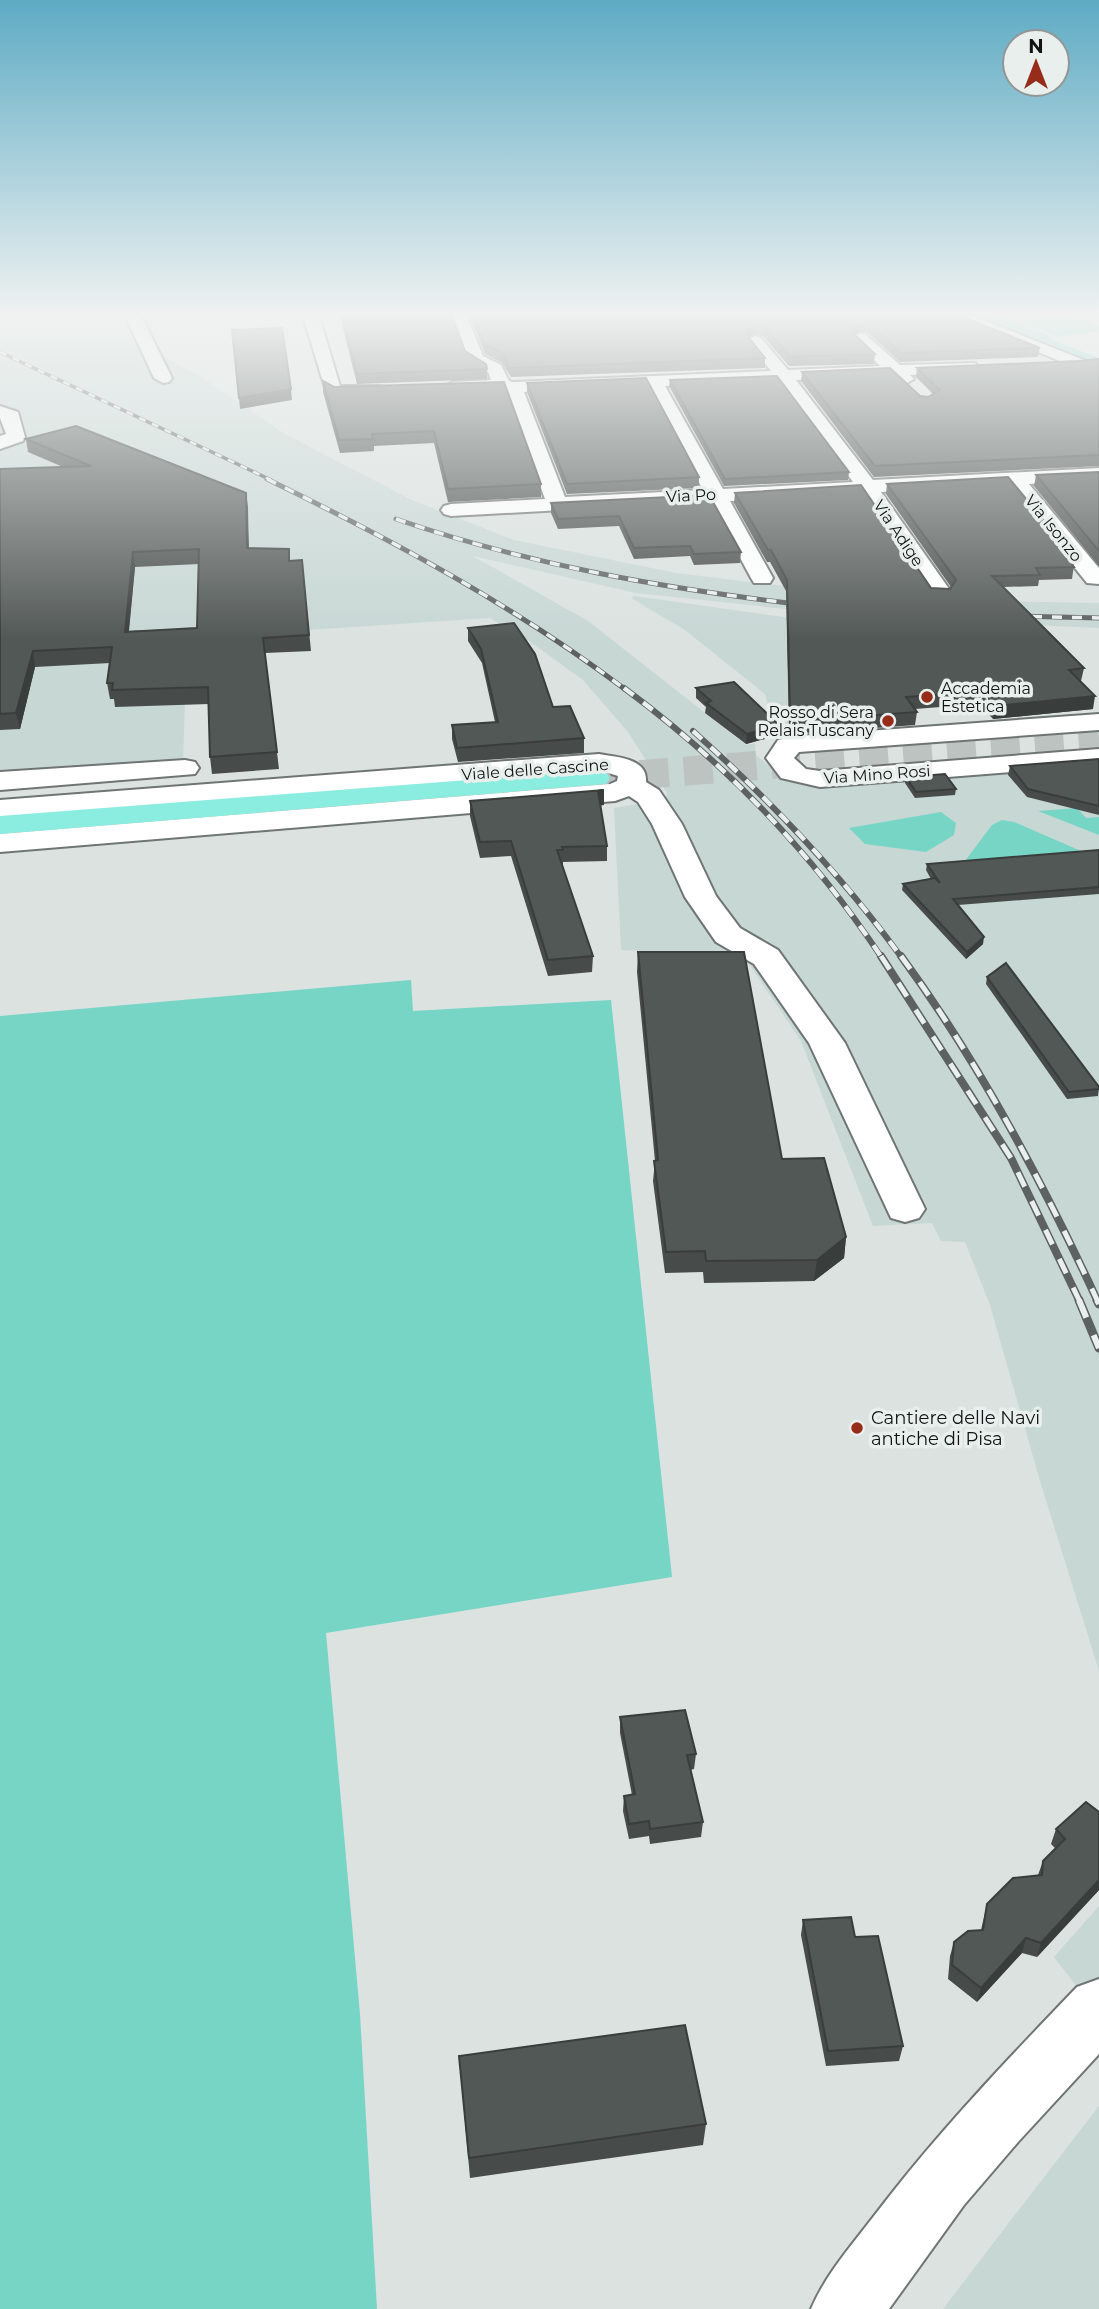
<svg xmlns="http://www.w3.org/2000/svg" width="1099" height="2309" font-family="Montserrat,sans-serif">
  <rect width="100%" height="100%" fill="#dbe2e0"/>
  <g fill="#c7d7d4">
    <path d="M 0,316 L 139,316 L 158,353 L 204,379 L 285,434 L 412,500 L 514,540 L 676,573 L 775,585 L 980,601 L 1099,603 L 1099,628 L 862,617 L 636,593 L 473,556 L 588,621 L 746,745 L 755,743 L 756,755 L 787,781 L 811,785 L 1099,763 L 1099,1671 L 1040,1481 L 990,1305 L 965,1242 L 941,1241 L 932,1223 L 873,1226 L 801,1041 L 743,955 L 621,950 L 614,808 L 666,799 L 667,793 L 628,732 L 583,680 L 525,638 L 490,618 L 187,638 L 183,762 L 0,775 Z"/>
    <path d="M 634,596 L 797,619 L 840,703 L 830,735 L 785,736 L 771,717 L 765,694 L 685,630 L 631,598 Z"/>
    <path d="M 1099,1906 L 1099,2015 L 1054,1957 Z"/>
    <path d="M 1099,2106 L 1099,2309 L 943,2309 L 1014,2216 Z"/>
  </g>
  <g fill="#77d5c6">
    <path d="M 976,316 L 1001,316 L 1048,335 L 1050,339 L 1099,358 L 1099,368 Z"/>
    <path d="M 1044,316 C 1062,316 1081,317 1097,322 L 1092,324 L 1099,326 L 1099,331 L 1058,337 L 1015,320 Z"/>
    <path d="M 1077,808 L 1086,818 L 1099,817 L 1099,835 L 1038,811 Z"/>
    <path d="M 941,812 L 956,823 L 954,835 L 926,852 L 865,844 L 849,828 Z"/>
    <path d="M 1002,820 L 1014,822 L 1081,851 L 965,861 L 992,825 Z"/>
    <path d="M 411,980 L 413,1011 L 611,1000 L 672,1577 L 326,1633 L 360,2014 L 377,2309 L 0,2309 L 0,1016 Z"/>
  </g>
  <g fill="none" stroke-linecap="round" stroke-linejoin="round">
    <path stroke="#bdc3c1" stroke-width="29" stroke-dasharray="29 15" stroke-linecap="butt" d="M 596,778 L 1099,739"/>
    <g stroke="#6f7574" stroke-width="4">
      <g id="minor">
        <path d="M 125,316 L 141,316 L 172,378 L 169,382 L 163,383 L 154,378 Z"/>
        <path d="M 303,316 L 319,316 L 340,386 L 379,386 L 385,387 L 388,391 L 385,395 L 327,395 Z"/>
        <path d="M 451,316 L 467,316 L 483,356 L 501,365 L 509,381 L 513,382 L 771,371 L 747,341 L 755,336 L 761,338 L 788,370 L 880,366 L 852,338 L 860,333 L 866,335 L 900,365 L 975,363 L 978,367 L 975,371 L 969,372 L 910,375 L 914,379 L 905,384 L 891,376 L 796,380 L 873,480 L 1099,468 L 1099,480 L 1029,484 L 1099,568 L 1099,584 L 1087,583 L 1008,485 L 881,492 L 952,593 L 948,598 L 932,598 L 861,493 L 730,501 L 773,578 L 770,583 L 754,583 L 751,578 L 710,502 L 451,516 L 444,514 L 441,510 L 444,506 L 451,504 L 545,499 L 506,391 L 453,392 L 444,387 L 453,382 L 491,380 L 488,372 L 468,359 ZM 779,381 L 853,482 L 723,489 L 665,386 ZM 648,386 L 703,490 L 565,497 L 524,392 Z"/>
        <path d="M 950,316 L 973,316 L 1099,366 L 1099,377 Z"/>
        <path d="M 0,406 L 18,412 L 25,437 L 23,441 L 0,449 L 0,436 L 6,434 L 0,418 Z"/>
        <path d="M 1099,714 L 1099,730 L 799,752 L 794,758 L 806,769 L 820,771 L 1099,749 L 1099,765 L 820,787 L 781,778 L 766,758 L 778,740 L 799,736 Z"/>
        <path d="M 599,754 C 616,757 648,758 646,782 L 659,790 L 682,824 L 716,896 L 740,928 L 778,950 L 845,1043 L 925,1209 L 919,1218 L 905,1222 L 891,1218 L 809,1043 L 754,964 L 716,942 L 685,897 L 652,824 L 638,802 L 629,796 L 615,801 L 0,852 L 0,834 L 610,784 L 617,781 L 618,776 L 599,770 L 0,818 L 0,800 Z"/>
        <path d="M 185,760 L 195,762 L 199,768 L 195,774 L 0,790 L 0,772 Z"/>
        <path d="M 1099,1979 L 1099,2054 L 1018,2142 L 964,2205 L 889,2309 L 811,2309 C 826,2274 851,2246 874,2216 C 936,2134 1006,2061 1077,1987 Z"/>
      </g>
    </g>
    <g stroke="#bdbdbd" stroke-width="4">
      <path id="major" d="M 596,770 L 606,772 L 610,778 L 606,784 L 0,834 L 0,816 Z"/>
    </g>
    <use href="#minor" fill="#fff" fill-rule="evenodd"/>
    <use href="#major" fill="#8aede0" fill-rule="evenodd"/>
    <g stroke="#5d6161" stroke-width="3.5">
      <path id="rail-far4" d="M 0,352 L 271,480"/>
    </g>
    <g stroke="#5d6161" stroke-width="5">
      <g id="rail-far3">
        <path d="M 267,479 C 392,540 515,606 626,690"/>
        <path d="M 396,519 C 530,565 666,589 806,605"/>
        <path d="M 1012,616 L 1099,618"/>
      </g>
    </g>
    <g stroke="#5d6161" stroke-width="6">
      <g id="rail-far2">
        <path d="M 624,688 C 724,762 813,854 882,958"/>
        <path d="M 693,731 C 771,801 841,874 902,958"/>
      </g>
    </g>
    <g stroke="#5d6161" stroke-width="8">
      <g id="rail-far1">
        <path d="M 881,956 L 1011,1158 L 1080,1302"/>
        <path d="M 901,956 C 980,1064 1042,1181 1098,1302"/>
      </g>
    </g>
    <g stroke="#5d6161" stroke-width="9">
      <g id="rail">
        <path d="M 1079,1300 L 1099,1348"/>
        <path d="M 1097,1300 L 1099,1304"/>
      </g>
    </g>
    <use href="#rail-far4" stroke="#e8efed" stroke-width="2.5" stroke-dasharray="7" stroke-linecap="butt"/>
    <use href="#rail-far3" stroke="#e8efed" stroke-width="3.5" stroke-dasharray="10" stroke-linecap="butt"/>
    <use href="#rail-far2" stroke="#e8efed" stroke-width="4.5" stroke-dasharray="12" stroke-linecap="butt"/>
    <use href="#rail-far1" stroke="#e8efed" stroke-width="5" stroke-dasharray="16" stroke-linecap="butt"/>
    <use href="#rail" stroke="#e8efed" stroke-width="6" stroke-dasharray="19" stroke-linecap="butt"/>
  </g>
  <g fill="#474c4a" fill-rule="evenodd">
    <path d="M 340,316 L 452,316 L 465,351 L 487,369 L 487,379 L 357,384 Z"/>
    <path d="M 470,316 L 961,316 L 1040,348 L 1038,357 L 900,362 L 868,333 L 861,331 L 854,334 L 875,354 L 874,364 L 789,366 L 763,336 L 756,334 L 749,337 L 765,358 L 765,368 L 511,377 L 502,363 L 485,354 Z"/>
    <path d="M 1099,359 L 1099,466 L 874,477 L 801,381 L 802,372 L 928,397 L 933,394 L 916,377 L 917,368 L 1078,361 Z"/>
    <path d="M 670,380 L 849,472 L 848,480 L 724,486 L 669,386 Z"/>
    <path d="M 323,381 L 334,387 L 504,382 L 541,484 L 541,497 L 448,502 L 434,443 L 374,446 L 374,451 L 340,453 L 323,392 Z"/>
    <path d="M 527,383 L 699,477 L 699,488 L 567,494 L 527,392 Z"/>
    <path d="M 26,439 L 246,493 L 249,548 L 289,561 L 302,560 L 311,651 L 265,653 L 279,769 L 212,774 L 210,757 L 209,704 L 115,707 L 114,699 L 110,699 L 107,683 L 110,663 L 35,667 L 20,729 L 0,730 L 0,469 L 63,467 L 28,452 ZM 199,564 L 197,628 L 129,631 L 135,567 Z"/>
    <path d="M 1099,472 L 1099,566 L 1034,486 L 1036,475 Z"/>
    <path d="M 887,484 L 1075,558 L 1072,579 L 1039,580 L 1038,586 L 1003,587 L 1084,668 L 1081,681 L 1080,681 L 1093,709 L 993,719 L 979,704 L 915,709 L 917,712 L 915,725 L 810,733 L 789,730 L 786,591 L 770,562 L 767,562 L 734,503 L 735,493 L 931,588 L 950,589 L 951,587 L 886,494 Z"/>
    <path d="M 709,495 L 741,552 L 740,563 L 694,565 L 690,556 L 634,559 L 619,526 L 558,529 L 551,513 L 551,503 Z"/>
    <path d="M 468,628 L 553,707 L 584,738 L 584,753 L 458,762 L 452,739 L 452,725 L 495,722 L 482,663 L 468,641 Z"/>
    <path d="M 696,688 L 779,735 L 746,744 L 705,713 L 706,707 L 696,698 Z"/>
    <path d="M 1099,759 L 1099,815 L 1027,797 L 1008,775 L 1010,766 Z"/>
    <path d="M 906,777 L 956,789 L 955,795 L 915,798 L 905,783 Z"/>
    <path d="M 470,801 L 604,805 L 600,805 L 607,846 L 607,861 L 563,862 L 563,865 L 562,865 L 593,956 L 592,972 L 548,976 L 511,856 L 480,858 L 470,816 Z"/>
    <path d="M 1099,850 L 1099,894 L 958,905 L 983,944 L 966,959 L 902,890 L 903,884 L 931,879 L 926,870 L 927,864 Z"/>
    <path d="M 638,952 L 782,1159 L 846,1237 L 844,1258 L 814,1281 L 704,1283 L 703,1272 L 665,1273 L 653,1181 L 655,1161 L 637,972 Z"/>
    <path d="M 987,977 L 1099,1087 L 1098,1096 L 1067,1099 L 986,984 Z"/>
    <path d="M 620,1717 L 696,1754 L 694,1769 L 690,1770 L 703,1822 L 701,1837 L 650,1844 L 649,1836 L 629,1839 L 623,1811 L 624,1796 L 632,1795 L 620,1733 Z"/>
    <path d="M 1099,1812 L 1099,1890 L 1037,1957 L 1022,1953 L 977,2002 L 948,1979 L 950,1956 L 954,1942 L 981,1930 L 987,1904 L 1038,1875 L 1043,1861 L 1056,1849 L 1051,1844 L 1056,1829 Z"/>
    <path d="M 803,1920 L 903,2046 L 899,2061 L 826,2066 L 801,1935 Z"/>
    <path d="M 459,2056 L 706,2124 L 703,2145 L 470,2178 Z"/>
  </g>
  <g fill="#393e3c">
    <path d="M 862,322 L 861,331 L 851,336 L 851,327 Z"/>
    <path d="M 756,325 L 756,334 L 746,339 L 746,330 Z"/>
    <path d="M 291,389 L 292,400 L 240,409 L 239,398 Z"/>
    <path d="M 246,493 L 248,507 L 249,563 L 247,548 Z"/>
    <path d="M 133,552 L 135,567 L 127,647 L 125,632 Z"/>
    <path d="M 33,651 L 35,667 L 20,729 L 16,713 Z"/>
    <path d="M 1095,696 L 1093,709 L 993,719 L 995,706 Z"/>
    <path d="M 779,725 L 779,735 L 746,744 L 747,734 Z"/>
    <path d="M 604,790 L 604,805 L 598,806 L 598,791 Z"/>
    <path d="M 984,937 L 983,944 L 966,959 L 967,952 Z"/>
    <path d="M 846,1237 L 844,1258 L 814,1281 L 817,1260 Z"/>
    <path d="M 1099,1880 L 1099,1890 L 1037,1957 L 1041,1943 Z"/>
    <path d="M 1026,1938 L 1022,1953 L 977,2002 L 981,1988 Z"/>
  </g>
  <g fill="#525856" stroke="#393e3c" stroke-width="2" fill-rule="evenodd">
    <path d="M 342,316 L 452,316 L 465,351 L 486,364 L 487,369 L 357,374 Z"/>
    <path d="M 473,316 L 961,316 L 1040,348 L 901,353 L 869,324 L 862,322 L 851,327 L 851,331 L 875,354 L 790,357 L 764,327 L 756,325 L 746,330 L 746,334 L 765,358 L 510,368 L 502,353 L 485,345 Z"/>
    <path d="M 282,328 L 291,389 L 239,398 L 232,330 Z"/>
    <path d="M 1099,359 L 1099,455 L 875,466 L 802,372 L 890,368 L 920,396 L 928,397 L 940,390 L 917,368 L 1078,361 Z"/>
    <path d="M 777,376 L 849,472 L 725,479 L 670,380 Z"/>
    <path d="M 646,378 L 699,477 L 567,484 L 527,383 Z"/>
    <path d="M 323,381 L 334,387 L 504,382 L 541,484 L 448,489 L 434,431 L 372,434 L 373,439 L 339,440 Z"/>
    <path d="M 76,426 L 246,493 L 247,548 L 289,549 L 289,561 L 302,560 L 309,635 L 263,638 L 277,752 L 210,757 L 208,687 L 112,690 L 113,683 L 107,683 L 112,647 L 33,651 L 16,713 L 0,714 L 0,469 L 91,466 L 26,439 ZM 199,549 L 197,628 L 125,632 L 133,552 Z"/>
    <path d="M 1099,472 L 1099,551 L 1036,475 Z"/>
    <path d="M 1008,477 L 1075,558 L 1068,559 L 1074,567 L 1036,568 L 1040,575 L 992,576 L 1084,668 L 1069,670 L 1095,696 L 995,706 L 981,691 L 906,697 L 917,712 L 811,720 L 790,717 L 787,580 L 771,550 L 768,550 L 735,493 L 861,485 L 931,588 L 950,589 L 956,580 L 887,484 Z"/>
    <path d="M 709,495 L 741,552 L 694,554 L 690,546 L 634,548 L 619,516 L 558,519 L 551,503 Z"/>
    <path d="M 514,623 L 535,654 L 553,707 L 570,706 L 584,738 L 457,748 L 452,725 L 498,722 L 481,649 L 468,628 Z"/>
    <path d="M 734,682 L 779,725 L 747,734 L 706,703 L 711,701 L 696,688 Z"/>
    <path d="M 1099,759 L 1099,806 L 1028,789 L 1010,766 Z"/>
    <path d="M 945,774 L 956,789 L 916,792 L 906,777 Z"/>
    <path d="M 604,790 L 598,791 L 607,846 L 562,847 L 563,850 L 557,850 L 593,956 L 548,960 L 511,841 L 480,842 L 470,801 Z"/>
    <path d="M 1099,850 L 1099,887 L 953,899 L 984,937 L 967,952 L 903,884 L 935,878 L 940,883 L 927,864 Z"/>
    <path d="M 638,952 L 744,952 L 782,1159 L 824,1158 L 846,1237 L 817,1260 L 706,1261 L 705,1251 L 666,1252 L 654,1161 L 658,1160 Z"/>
    <path d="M 1006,963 L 1099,1087 L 1099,1089 L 1069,1092 L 987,977 Z"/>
    <path d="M 685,1710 L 696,1754 L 687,1755 L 703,1822 L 650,1829 L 649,1821 L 629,1824 L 624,1796 L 635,1794 L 620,1717 Z"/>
    <path d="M 1086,1802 L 1099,1812 L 1099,1880 L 1041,1943 L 1026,1938 L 981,1988 L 952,1965 L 954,1942 L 968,1931 L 983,1930 L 987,1904 L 1013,1878 L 1042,1875 L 1043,1861 L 1065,1839 L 1056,1829 Z"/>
    <path d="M 851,1917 L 855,1937 L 878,1936 L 903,2046 L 828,2051 L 803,1920 Z"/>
    <path d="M 685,2025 L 706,2124 L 469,2158 L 459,2056 Z"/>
  </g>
  <linearGradient id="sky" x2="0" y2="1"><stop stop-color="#5eabc4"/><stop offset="0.49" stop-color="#eff2f1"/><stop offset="1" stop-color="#eff2f1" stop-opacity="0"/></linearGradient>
  <rect width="1099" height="640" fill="url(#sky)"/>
  <g fill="#962c19" stroke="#e8efed" stroke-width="2.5">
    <circle cx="927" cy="697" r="7"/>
    <circle cx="888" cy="721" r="7"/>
    <circle cx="857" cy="1428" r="7"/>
  </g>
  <g text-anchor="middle" stroke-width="7" stroke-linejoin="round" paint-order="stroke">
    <g font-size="16" fill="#121414" stroke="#e8efed">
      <text transform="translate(691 495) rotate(-3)" y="6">Via Po</text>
      <text transform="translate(1054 528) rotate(51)" y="6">Via Isonzo</text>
      <text transform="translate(899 533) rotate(56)" y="6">Via Adige</text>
      <text transform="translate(535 769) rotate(-4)" y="6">Viale delle Cascine</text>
      <text transform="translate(877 774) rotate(-4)" y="6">Via Mino Rosi</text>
    </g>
    <g font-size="16" fill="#121414" stroke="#e8efed" text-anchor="start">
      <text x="941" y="694">Accademia<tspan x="941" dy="18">Estetica</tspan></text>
      <text x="874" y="718" text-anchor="end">Rosso di Sera<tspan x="874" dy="18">Relais Tuscany</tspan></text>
    </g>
    <g font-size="18" fill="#121414" stroke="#e8efed" text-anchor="start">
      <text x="871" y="1424">Cantiere delle Navi<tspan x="871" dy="21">antiche di Pisa</tspan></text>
    </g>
  </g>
  <g transform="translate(1036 63)"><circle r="33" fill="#e8efed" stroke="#929796" stroke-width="2"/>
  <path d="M0-5L12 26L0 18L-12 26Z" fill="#962c19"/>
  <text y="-10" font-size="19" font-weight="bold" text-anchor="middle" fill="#121414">N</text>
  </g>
</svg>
